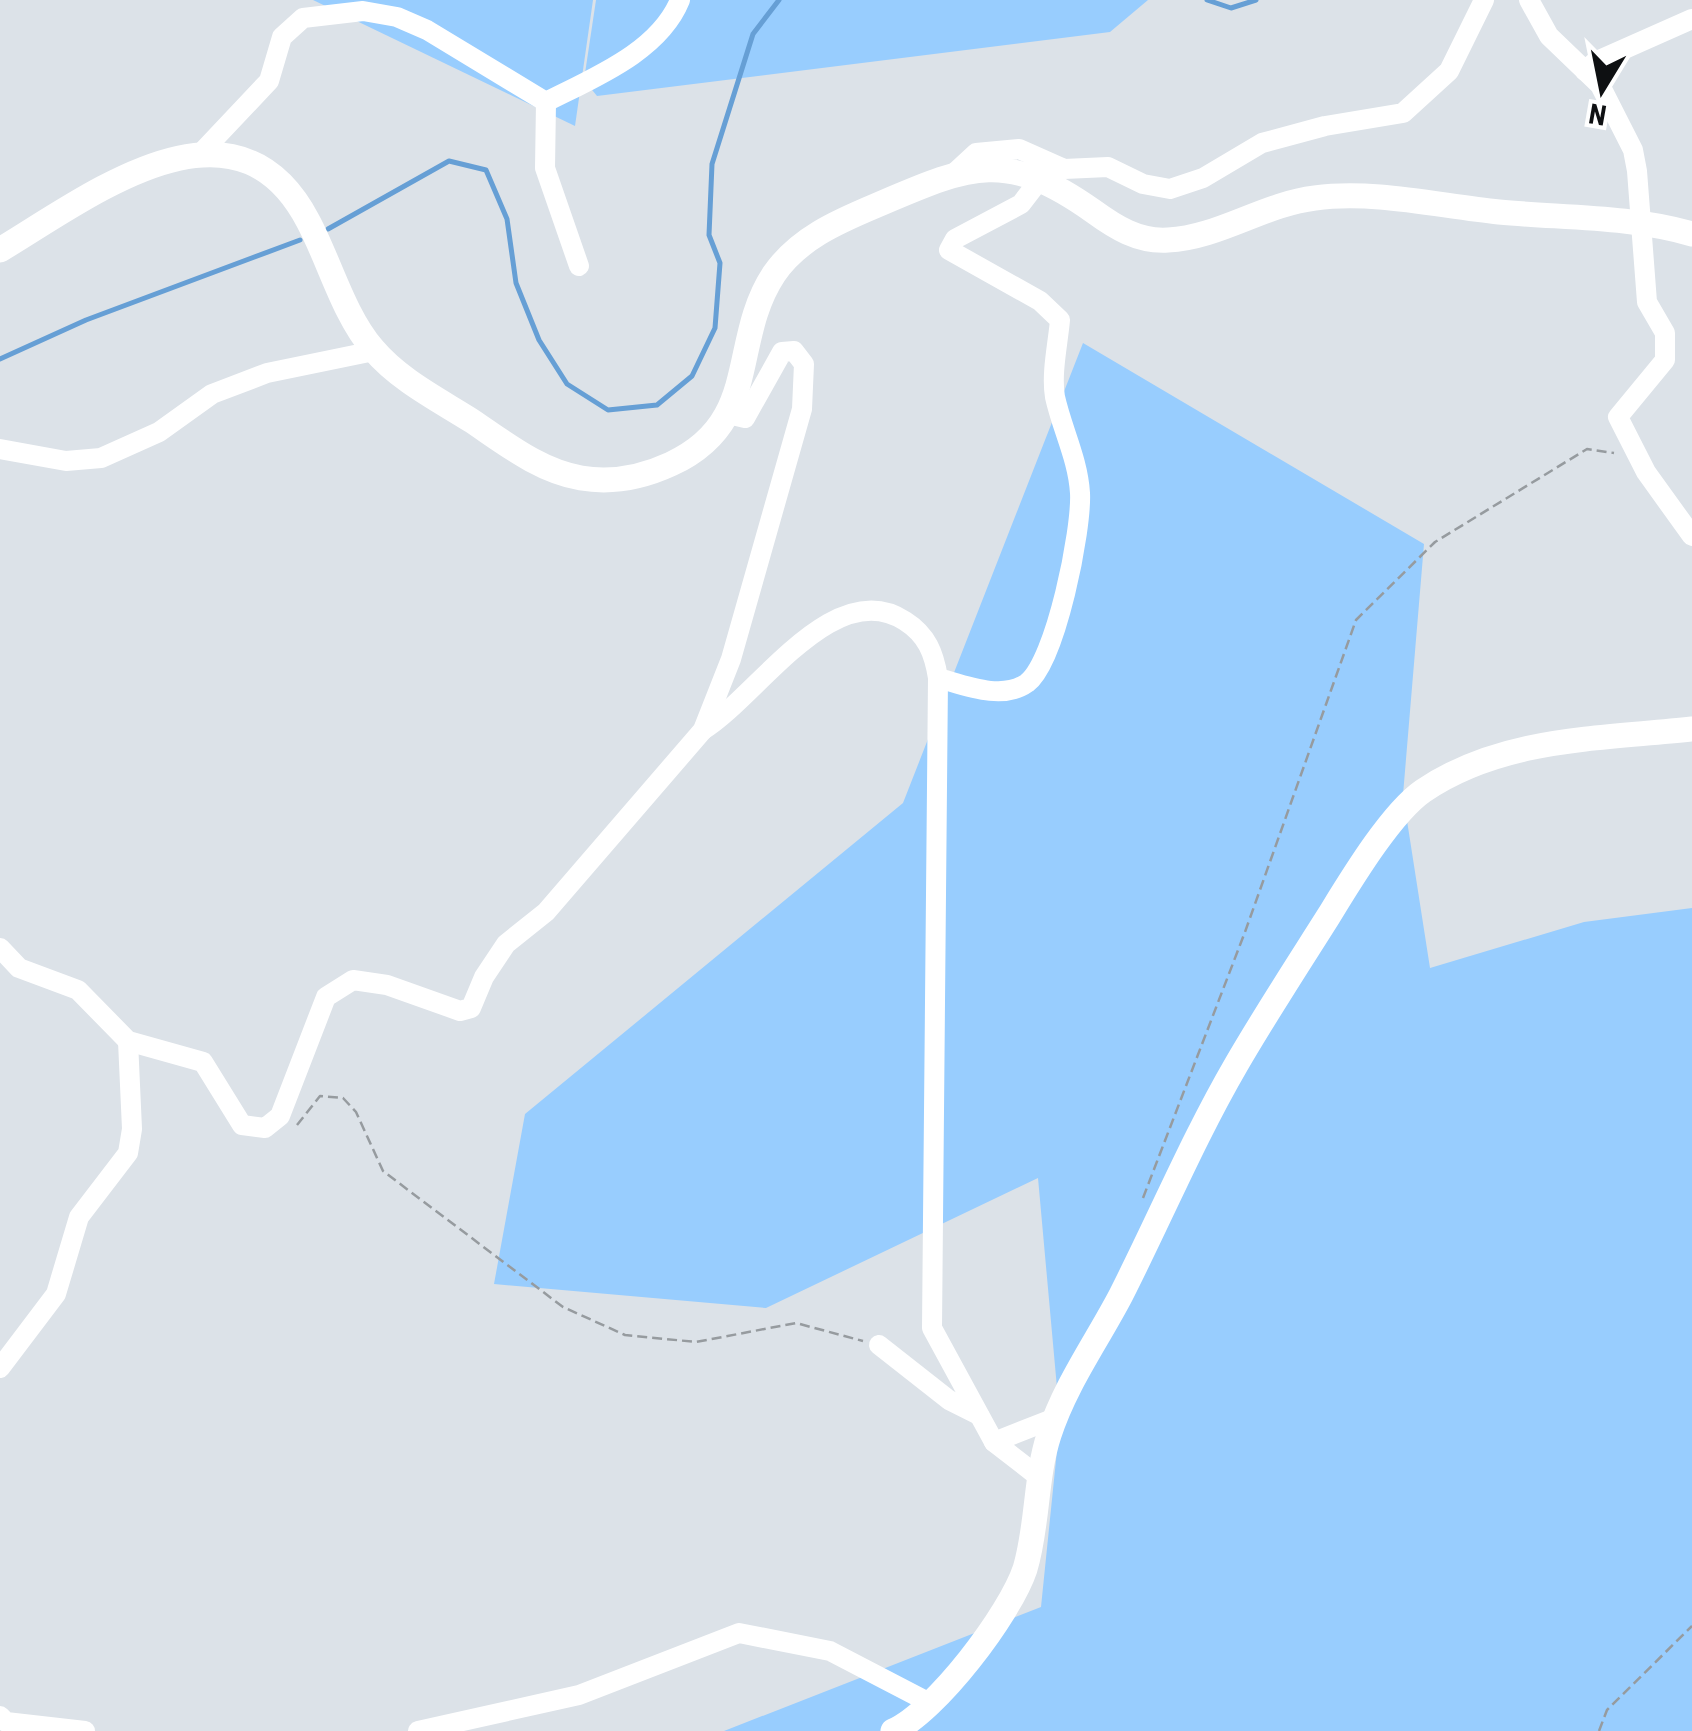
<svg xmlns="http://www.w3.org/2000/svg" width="1692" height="1731" font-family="'Roboto Condensed',sans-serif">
  <rect width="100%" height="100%" fill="#dce2e8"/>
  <g fill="#98cdfe">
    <path d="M 313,0 L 593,0 L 575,126 Z"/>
    <path d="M 596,0 L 1148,0 L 1110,32 L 597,96 L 584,80 Z"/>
    <path d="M 1083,343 L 1424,544 L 1403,795 L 1430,968 L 1584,922 L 1692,908 L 1692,1731 L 724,1731 L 1041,1607 L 1060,1421 L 1038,1178 L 766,1308 L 494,1284 L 525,1114 L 903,803 Z"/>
  </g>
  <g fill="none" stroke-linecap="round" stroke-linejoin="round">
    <g stroke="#669fd5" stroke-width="5">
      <path d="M 1207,0 L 1231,8 L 1256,0"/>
      <path d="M 328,229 L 449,161 L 486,170 L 507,219 L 516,283 L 539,340 L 567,384 L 608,410 L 657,405 L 692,376 L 715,328 L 720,263 L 709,235 L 712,164 L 753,34 L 779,0"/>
      <path d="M 0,359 L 86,320 L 300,240"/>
    </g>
    <g stroke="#969b9f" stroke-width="2.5" stroke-dasharray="10 5" stroke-linecap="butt">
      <path d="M 297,1125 L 320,1096 L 343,1098 L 356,1112 L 383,1171 L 563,1307 L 625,1335 L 696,1342 L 796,1323 L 863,1341"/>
      <path d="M 1143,1198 L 1245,932 L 1356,620 L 1435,542 L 1587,449 L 1614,453"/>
      <path d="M 1599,1731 L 1607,1710 L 1692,1626"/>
    </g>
    <g stroke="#fff" stroke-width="20">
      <path d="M 1529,0 L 1549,36 L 1600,85 L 1633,150 L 1637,171 L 1647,302 L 1665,333 L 1665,360 L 1618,417 L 1646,472 L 1692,536"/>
      <path d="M 1585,71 L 1595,62 L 1692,19"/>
      <path d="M 546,102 L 545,168 L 579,266"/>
      <path d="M 201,153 L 269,81 L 282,37 L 303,18 L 363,11 L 397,17 L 427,30 L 546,102 C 593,78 659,52 680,0"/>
      <path d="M 950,177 L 976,153 L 1019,149 L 1064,169 L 1108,167 L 1143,184 L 1170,189 L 1203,178 L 1262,143 L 1325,126 L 1403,113 L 1449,71 L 1484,0"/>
      <path d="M 0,449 L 66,461 L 101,458 L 159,432 L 212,394 L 267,373 L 374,351"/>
      <path d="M 938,678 C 964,685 1002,701 1027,683 C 1056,661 1082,529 1080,493 C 1078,459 1062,429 1055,397 C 1051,374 1058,343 1060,320 L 1040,301 L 949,250 L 955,239 L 1021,204 L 1041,178"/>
      <path d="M 703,730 C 757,697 834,574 905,621 C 927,635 934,653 938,678 L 932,1328 L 994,1442 L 1039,1477"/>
      <path d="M 0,948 L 19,968 L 78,990 L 128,1041 L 203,1062 L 242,1125 L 265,1128 L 280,1116 L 326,997 L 353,980 L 387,985 L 460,1011 L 471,1008 L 484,977 L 506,944 L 546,912 L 703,730 L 731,659 L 802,409 L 804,364 L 794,351 L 782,352 L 745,418 L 728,414"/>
      <path d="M 879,1345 L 949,1400 L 979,1415"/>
      <path d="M 0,1368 L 56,1294 L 79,1217 L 128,1153 L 132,1129 L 128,1041"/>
      <path d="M 994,1442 L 1055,1418"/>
      <path d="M 0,1716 L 6,1722 L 85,1731"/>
      <path d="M 418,1731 L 579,1695 L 739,1633 L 830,1651 L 930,1703"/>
    </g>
    <g stroke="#fff" stroke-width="25">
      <path d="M 0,250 C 90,196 235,82 308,221 C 330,262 343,314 373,349 C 399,380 439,400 472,421 C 506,444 540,471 581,478 C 611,483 643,477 671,464 C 762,422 729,342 774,274 C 798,239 837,222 875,206 C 969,166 1004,148 1093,211 C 1115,227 1138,242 1168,240 C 1218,238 1264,204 1315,198 C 1374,190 1439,206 1499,212 C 1562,218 1631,216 1692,234"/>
      <path d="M 893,1731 C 936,1712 1010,1614 1025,1569 C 1038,1526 1035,1478 1049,1435 C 1065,1385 1097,1341 1121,1295 C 1160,1218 1193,1139 1236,1065 C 1265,1015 1297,966 1328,917 C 1349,883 1390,814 1423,791 C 1502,737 1601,739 1692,729"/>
    </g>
  </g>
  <g transform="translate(1602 90) rotate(190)" stroke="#ffffff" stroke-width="8" paint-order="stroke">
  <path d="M0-8L18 38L0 25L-18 38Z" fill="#0e1012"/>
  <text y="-15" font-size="28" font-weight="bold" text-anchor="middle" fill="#0e1012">N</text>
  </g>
</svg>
